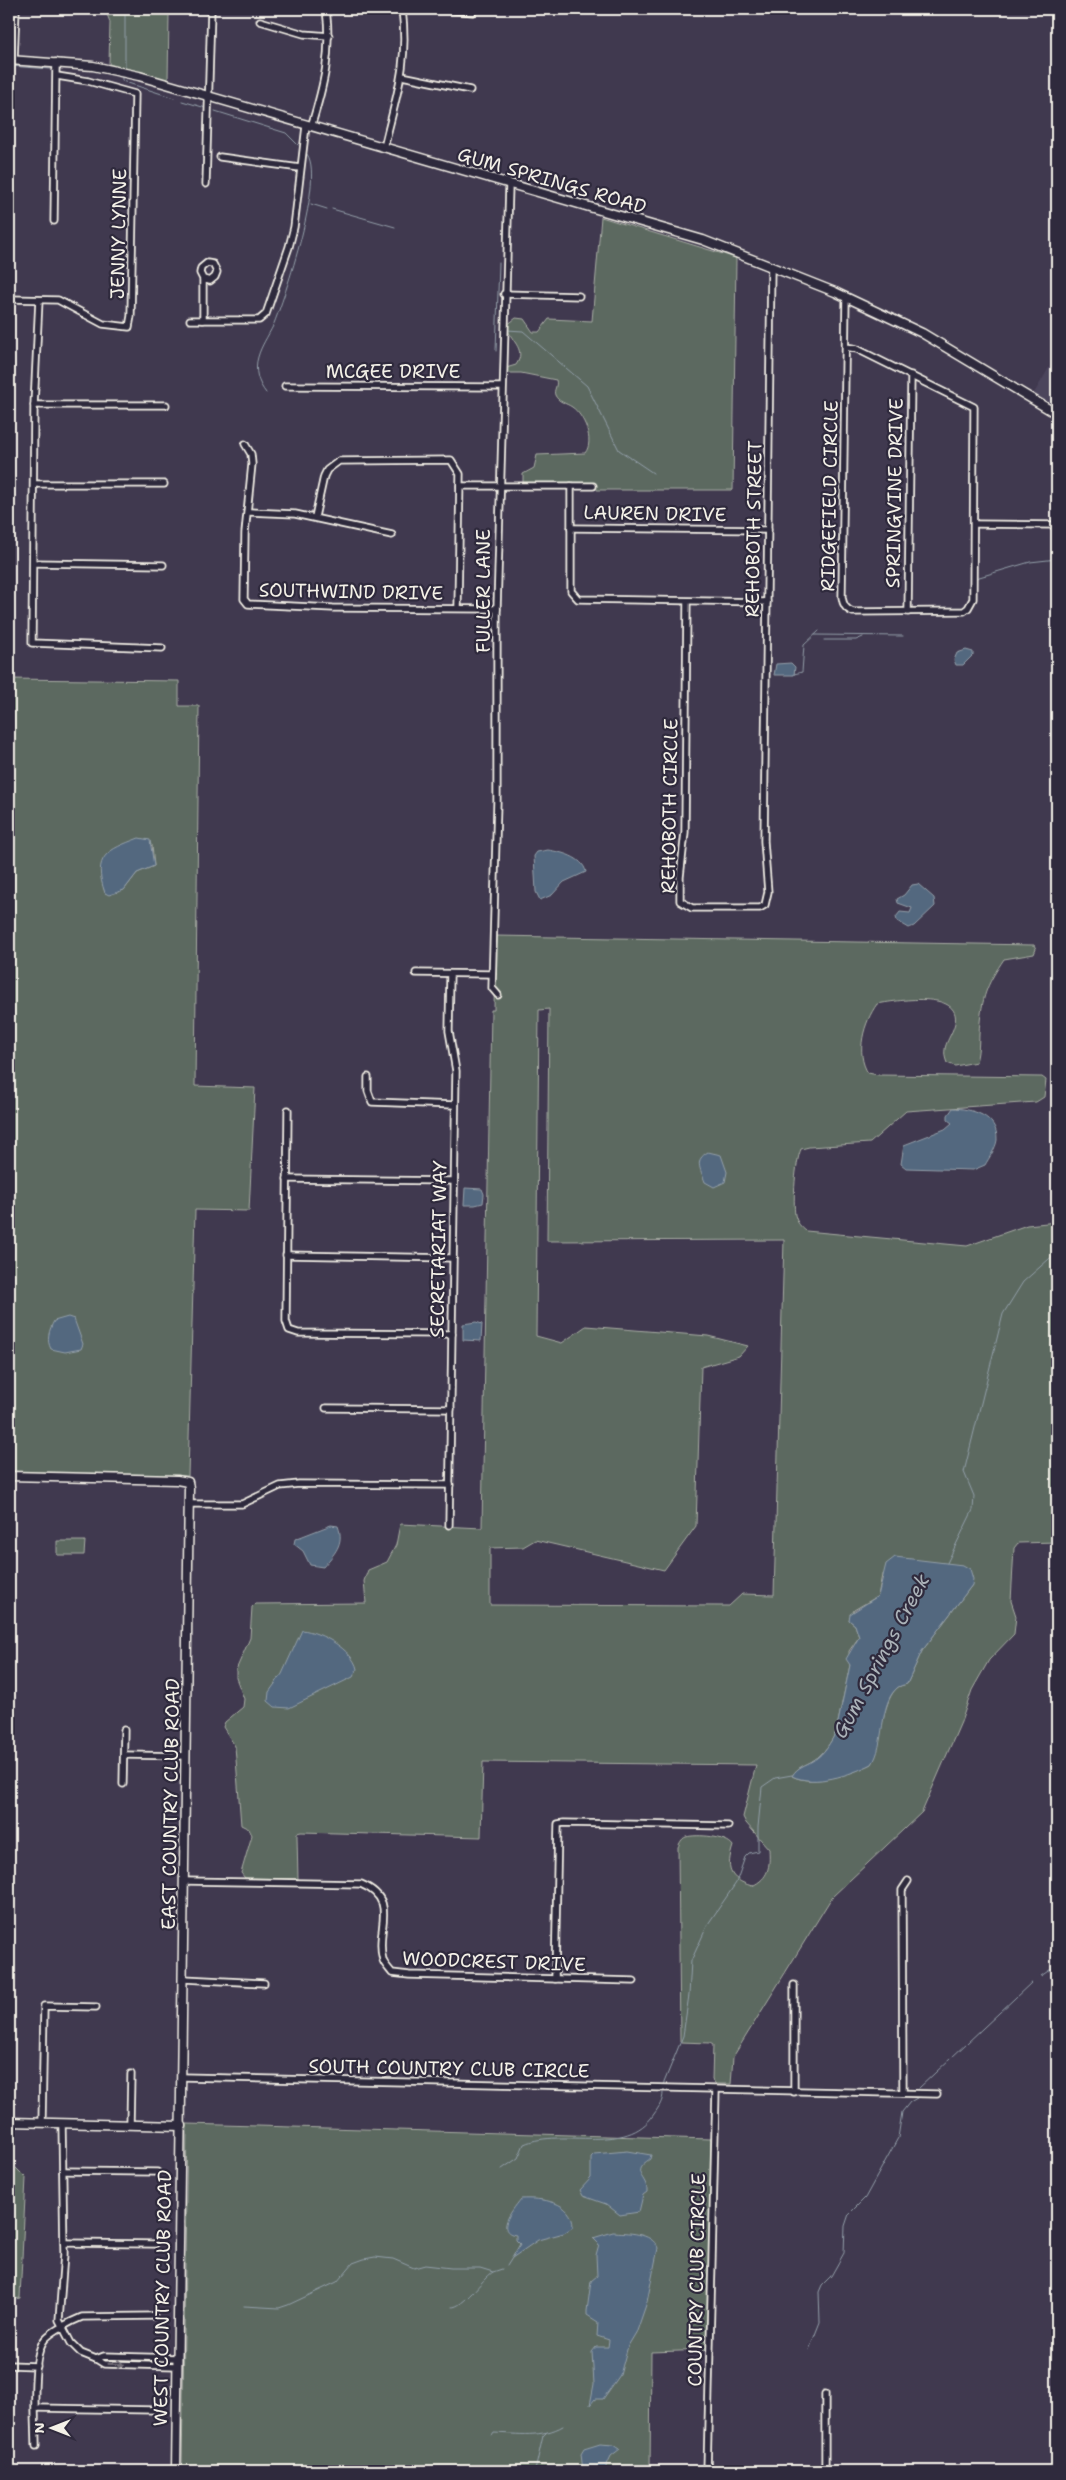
<svg xmlns="http://www.w3.org/2000/svg" width="1066" height="2480" font-family="'Shantell Sans',sans-serif">
  <rect width="100%" height="100%" fill="#40394f"/>
  <filter id="ink" filterUnits="userSpaceOnUse"><feTurbulence type="fractalNoise" baseFrequency=".02" numOctaves="2"/><feDisplacementMap in="SourceGraphic" scale="10" xChannelSelector="R" yChannelSelector="G"/><feConvolveMatrix kernelMatrix="1 2 1 2 8 2 1 2 1" color-interpolation-filters="sRGB"/></filter>
  <g filter="url(#ink)">
    <path fill="#4c445c" d="M 1057,354 L 1057,409 L 1033,395 Z"/>
    <g fill="#5b6960" stroke="#a8ada4" fill-rule="evenodd">
      <path d="M 105,9 L 139,9 L 143,12 L 169,14 L 168,81 L 109,64 L 110,22 Z"/>
      <path d="M 601,217 L 736,258 L 733,490 L 597,490 L 596,484 L 523,483 L 523,474 L 534,468 L 537,455 L 585,453 C 595,441 584,415 572,407 C 566,403 558,402 555,395 C 553,390 558,386 556,380 L 521,373 L 506,373 L 506,368 L 516,365 C 528,348 508,340 507,325 L 516,318 L 524,319 L 533,332 L 539,332 L 549,319 L 592,321 Z"/>
      <path d="M 9,679 L 179,681 L 179,706 L 199,706 L 195,1086 L 255,1088 L 249,1211 L 195,1210 L 188,1476 L 9,1473 ZM 152,845 L 154,866 L 137,873 L 124,890 L 105,893 L 101,876 Z"/>
      <path d="M 495,936 L 1034,945 L 1036,949 L 1034,954 L 1004,959 C 988,983 983,993 980,1022 C 978,1036 980,1048 976,1062 L 955,1066 L 947,1063 C 940,1046 951,1039 955,1023 C 962,989 894,1001 877,1004 C 864,1022 855,1053 868,1073 L 878,1075 L 1042,1077 L 1046,1080 L 1044,1097 L 1036,1102 L 906,1111 L 870,1143 L 809,1147 L 801,1149 C 795,1163 793,1200 795,1215 C 797,1223 801,1227 806,1231 L 967,1246 L 1027,1225 L 1057,1222 L 1057,1542 L 1018,1543 L 1014,1548 L 1011,1601 L 1016,1616 L 1014,1634 L 989,1660 L 972,1690 L 961,1722 L 922,1812 L 832,1897 L 733,2057 L 731,2084 L 715,2084 L 712,2080 L 713,2045 L 710,2043 L 680,2042 L 678,1847 C 680,1843 681,1839 686,1837 C 697,1834 727,1836 733,1846 C 726,1868 728,1879 752,1886 C 769,1878 770,1867 769,1849 L 746,1823 L 743,1817 L 756,1765 L 483,1762 L 481,1837 L 301,1832 L 297,1833 L 297,1837 L 298,1879 L 245,1878 L 241,1873 L 252,1835 L 249,1829 L 241,1825 L 235,1746 L 223,1727 L 225,1722 L 243,1707 L 244,1699 L 236,1678 L 236,1670 L 250,1638 L 252,1607 L 255,1604 L 366,1603 L 364,1581 L 368,1570 L 387,1562 L 396,1545 L 400,1524 L 482,1528 L 491,1010 L 494,1010 ZM 549,1009 L 547,1241 L 784,1240 L 774,1595 L 742,1594 L 729,1606 L 490,1605 L 490,1548 L 523,1547 L 535,1540 L 664,1570 L 696,1526 L 701,1367 L 739,1356 L 748,1346 L 708,1336 L 586,1326 L 562,1343 L 536,1336 L 539,1010 ZM 882,1575 L 972,1585 L 922,1651 L 907,1684 C 904,1685 898,1686 896,1689 C 882,1702 881,1745 872,1764 C 852,1774 812,1787 792,1776 C 798,1766 805,1766 814,1760 C 824,1754 831,1742 836,1732 L 850,1665 L 849,1651 L 859,1637 L 855,1625 L 849,1620 L 854,1610 L 878,1596 Z"/>
      <path d="M 57,1541 L 85,1541 L 84,1555 L 57,1555 Z"/>
      <path d="M 187,2124 L 711,2139 L 708,2350 L 651,2352 L 650,2471 L 182,2471 Z"/>
      <path d="M 9,2161 L 26,2178 L 20,2298 L 9,2300 Z"/>
    </g>
    <g fill="#53687f" stroke="#939fa9">
      <path d="M 966,650 L 973,652 L 973,655 L 963,665 L 956,665 L 954,660 L 957,653 Z"/>
      <path d="M 791,663 L 795,667 L 794,675 L 774,675 L 776,664 Z"/>
      <path d="M 139,838 L 150,840 L 154,866 L 137,873 L 124,890 L 109,895 L 105,893 C 92,856 107,850 139,838 Z"/>
      <path d="M 548,850 C 561,852 583,857 586,872 L 564,882 L 552,895 L 540,900 L 536,892 L 534,856 L 537,852 Z"/>
      <path d="M 918,884 L 934,898 L 935,906 L 914,926 L 909,928 L 897,921 L 896,917 L 900,912 L 910,913 L 912,908 L 898,903 L 897,899 L 904,895 L 912,885 Z"/>
      <path d="M 953,1108 C 971,1109 998,1115 997,1140 C 996,1148 989,1158 985,1165 L 973,1170 L 906,1168 L 901,1164 L 904,1145 L 945,1129 L 952,1123 L 948,1120 L 948,1115 Z"/>
      <path d="M 708,1152 L 721,1155 L 727,1172 L 725,1182 L 714,1187 L 705,1182 C 700,1168 694,1160 708,1152 Z"/>
      <path d="M 465,1188 L 482,1189 L 484,1194 L 483,1203 L 475,1205 L 464,1205 Z"/>
      <path d="M 68,1317 L 74,1319 L 83,1344 L 81,1349 L 65,1352 L 51,1349 C 46,1340 49,1330 54,1321 Z"/>
      <path d="M 476,1322 L 482,1324 L 481,1341 L 463,1340 L 463,1324 Z"/>
      <path d="M 331,1525 L 338,1526 C 345,1544 334,1554 323,1567 L 310,1565 L 303,1551 L 294,1544 L 295,1539 Z"/>
      <path d="M 895,1557 L 963,1565 L 970,1569 L 973,1579 L 972,1585 L 922,1651 L 907,1684 C 904,1685 898,1686 896,1689 C 879,1705 885,1745 872,1764 C 850,1775 815,1787 792,1776 C 798,1766 805,1766 814,1760 C 824,1754 831,1742 836,1732 L 850,1665 L 846,1659 L 859,1637 L 855,1625 L 849,1620 L 850,1614 L 878,1596 L 886,1564 Z"/>
      <path d="M 302,1630 C 321,1632 353,1650 357,1669 L 353,1677 L 289,1708 L 275,1707 L 268,1701 L 269,1692 L 282,1674 Z"/>
      <path d="M 627,2151 L 651,2155 L 650,2159 C 628,2173 648,2176 647,2192 L 643,2195 L 639,2212 L 620,2215 L 606,2204 L 583,2196 L 580,2190 L 591,2178 L 591,2157 L 594,2154 Z"/>
      <path d="M 521,2199 C 541,2198 573,2201 573,2227 L 564,2233 L 538,2240 L 512,2258 L 520,2244 L 516,2240 L 516,2235 C 494,2232 513,2209 521,2199 Z"/>
      <path d="M 613,2232 C 627,2233 652,2232 658,2248 L 647,2302 L 637,2331 L 628,2346 L 620,2375 L 603,2399 L 595,2399 L 590,2405 L 594,2384 L 592,2352 L 596,2347 L 608,2347 L 609,2340 L 597,2336 L 598,2322 L 587,2315 L 587,2311 L 591,2281 L 597,2276 L 596,2255 L 599,2244 L 593,2238 Z"/>
      <path d="M 600,2444 L 614,2445 L 620,2449 L 611,2456 L 604,2471 L 583,2471 L 581,2454 L 584,2449 Z"/>
    </g>
    <g fill="none" stroke-linecap="round" stroke-linejoin="round">
      <g stroke="#939fa9" stroke-width="1">
        <path d="M 9,66 L 51,69"/>
        <path d="M 125,66 L 125,9"/>
        <path d="M 122,77 L 122,81 L 174,98"/>
        <path d="M 182,101 L 206,108"/>
        <path d="M 215,111 L 286,133 L 298,145"/>
        <path d="M 311,204 L 327,209"/>
        <path d="M 332,209 L 395,227"/>
        <path d="M 507,330 L 523,331 L 587,386 L 619,450 L 653,473"/>
        <path d="M 496,351 L 499,263"/>
        <path d="M 266,393 C 258,383 254,370 258,357 C 261,346 268,336 273,326 C 284,299 327,173 306,153"/>
        <path d="M 976,578 L 1030,562 L 1057,559"/>
        <path d="M 815,635 L 903,636"/>
        <path d="M 824,640 L 856,640 L 863,637"/>
        <path d="M 794,674 L 802,672 L 804,645 L 819,631"/>
        <path d="M 947,1563 L 973,1510 L 974,1496 L 964,1472 L 1003,1314 L 1023,1282 L 1057,1252"/>
        <path d="M 1041,1976 L 1057,1965"/>
        <path d="M 663,2085 L 683,2036 L 689,1995 L 691,1961 L 708,1924 L 736,1883 L 745,1857 L 749,1853 L 758,1851 L 758,1827 L 762,1787 L 775,1778 L 792,1775"/>
        <path d="M 919,2088 L 1031,1983"/>
        <path d="M 502,2169 L 518,2158 L 524,2144 C 563,2127 627,2156 654,2114 C 659,2107 663,2101 663,2093"/>
        <path d="M 507,2266 L 512,2258"/>
        <path d="M 244,2306 L 279,2308 L 288,2305 L 337,2282 L 353,2263 L 364,2259 L 375,2257 L 393,2259 L 414,2268 L 425,2265 L 451,2268 L 480,2268 L 493,2272 L 502,2269"/>
        <path d="M 452,2307 C 463,2308 482,2279 493,2272"/>
        <path d="M 809,2350 L 820,2322 L 819,2292 L 822,2285 L 831,2276 L 844,2253 L 845,2226 L 849,2214 L 865,2198 L 898,2138 L 902,2112 L 910,2102 L 917,2098"/>
        <path d="M 492,2436 L 494,2433 C 518,2434 542,2438 563,2426"/>
        <path d="M 535,2471 L 543,2436 L 547,2432"/>
      </g>
      <g stroke="#f4f1e8" stroke-width="9">
        <g id="street">
          <path d="M 443,9 L 473,12"/>
          <path d="M 402,10 L 413,9"/>
          <path d="M 260,21 L 304,34 L 329,36"/>
          <path d="M 14,60 L 16,9"/>
          <path d="M 402,76 L 470,90"/>
          <path d="M 311,127 C 324,85 332,53 326,9"/>
          <path d="M 384,148 C 396,96 409,64 402,9"/>
          <path d="M 220,157 L 300,168"/>
          <path d="M 206,184 L 211,9"/>
          <path d="M 54,221 L 56,62"/>
          <path d="M 504,294 L 579,296"/>
          <path d="M 9,299 L 58,300 L 103,324 L 129,327 L 131,316 L 135,94 L 88,81 L 57,76"/>
          <path d="M 39,300 L 34,405 L 32,643 L 162,648"/>
          <path d="M 190,320 L 259,320 L 266,314 L 289,247 L 294,227 L 306,126"/>
          <path d="M 203,320 L 203,279 L 210,281 L 215,277 L 217,272 L 213,264 L 207,263 L 201,268 L 200,273 L 203,279"/>
          <path d="M 846,347 L 857,349 L 974,407 L 973,599 L 968,608 L 964,611 L 853,612 C 845,609 843,604 842,597 L 846,297"/>
          <path d="M 285,386 L 502,387"/>
          <path d="M 34,405 L 166,405"/>
          <path d="M 245,444 L 251,454 L 252,464 L 245,533 L 244,599 L 248,604 L 333,608 L 497,609"/>
          <path d="M 35,484 L 164,484"/>
          <path d="M 460,486 L 593,486"/>
          <path d="M 571,486 L 571,591 L 578,599 L 767,602"/>
          <path d="M 249,512 L 295,514 L 392,535"/>
          <path d="M 315,517 L 324,476 L 327,470 L 339,461 L 451,460 L 460,474 L 458,608"/>
          <path d="M 974,524 L 1057,525"/>
          <path d="M 571,528 L 768,530"/>
          <path d="M 34,563 L 163,565"/>
          <path d="M 687,602 L 685,832 L 680,877 L 680,901 L 692,908 L 760,908 L 765,905 L 768,892 L 764,841 L 771,266"/>
          <path d="M 908,612 L 911,375"/>
          <path d="M 416,973 L 492,974"/>
          <path d="M 498,995 L 492,988 L 497,802 L 497,609 L 509,185"/>
          <path d="M 368,1077 L 368,1091 L 372,1102 L 455,1105"/>
          <path d="M 288,1110 L 286,1321 L 289,1330 L 298,1333 L 452,1334"/>
          <path d="M 287,1179 L 454,1181"/>
          <path d="M 286,1255 L 453,1258"/>
          <path d="M 326,1408 L 451,1409"/>
          <path d="M 190,1504 L 242,1504 L 280,1486 L 299,1484 L 450,1485"/>
          <path d="M 449,1525 L 456,1071 L 449,1031 L 450,974"/>
          <path d="M 124,1755 L 186,1756"/>
          <path d="M 123,1784 L 124,1730"/>
          <path d="M 185,1881 L 361,1884 C 401,1901 374,1929 383,1960 C 384,1964 389,1969 392,1973 L 409,1975 L 634,1981"/>
          <path d="M 184,1979 L 264,1983"/>
          <path d="M 555,1979 L 558,1824 L 564,1823 L 728,1826"/>
          <path d="M 794,1985 L 794,2092"/>
          <path d="M 182,2077 L 937,2094"/>
          <path d="M 903,2093 L 902,1890 L 908,1881"/>
          <path d="M 42,2123 L 44,2006 L 96,2007"/>
          <path d="M 62,2124 L 64,2254 L 59,2320 L 71,2343 L 81,2353 L 96,2359"/>
          <path d="M 130,2125 L 131,2074"/>
          <path d="M 63,2171 L 157,2172"/>
          <path d="M 64,2243 L 155,2244"/>
          <path d="M 177,2358 L 104,2356 L 96,2359 L 104,2364 L 177,2366"/>
          <path d="M 9,2365 L 37,2366"/>
          <path d="M 36,2408 L 154,2410"/>
          <path d="M 36,2446 C 36,2422 30,2357 45,2339 C 52,2331 72,2321 82,2317 L 154,2316"/>
          <path d="M 707,2471 L 716,2090"/>
          <path d="M 825,2471 L 825,2394"/>
        </g>
      </g>
      <g stroke="#f4f1e8" stroke-width="11">
        <g id="secondary">
          <path d="M 9,60 L 93,66 L 139,76 L 703,240 L 835,292 L 922,333 L 1057,414"/>
          <path d="M 9,1476 L 177,1480 L 188,1482 L 189,1488 L 176,2471"/>
          <path d="M 9,2122 L 182,2126"/>
        </g>
      </g>
      <use href="#street" stroke="#2f2a3d" stroke-width="5.5"/>
      <use href="#secondary" stroke="#2f2a3d" stroke-width="8"/>
    </g>
    <defs><path id="oneway-shaft" d="M-6 0H5M1.5-3L5.5 0L1.5 3" fill="none" stroke-width="1.6" stroke-linecap="round" stroke-linejoin="round" transform="scale(1.25)"/></defs>
    <use stroke="#747079" href="#oneway-shaft" transform="translate(116 2364) rotate(2)"/>
  </g>
  <g text-anchor="middle" stroke-width="4.5" stroke-linejoin="round" paint-order="stroke">
    <g font-size="19" fill="#f4f1e8" stroke="#2f2a3d">
      <text transform="translate(552 180) rotate(16)" y="7">GUM SPRINGS ROAD</text>
      <text transform="translate(118 234) rotate(-89)" y="7">JENNY LYNNE</text>
      <text x="393" y="378">MCGEE DRIVE</text>
      <text transform="translate(894 493) rotate(-89)" y="7">SPRINGVINE DRIVE</text>
      <text transform="translate(829 496) rotate(-89)" y="7">RIDGEFIELD CIRCLE</text>
      <text transform="translate(655 513) rotate(1)" y="7">LAUREN DRIVE</text>
      <text transform="translate(753 529) rotate(-89)" y="7">REHOBOTH STREET</text>
      <text transform="translate(351 591) rotate(1)" y="7">SOUTHWIND DRIVE</text>
      <text transform="translate(483 591) rotate(-90)" y="7">FULLER LANE</text>
      <text transform="translate(669 806) rotate(-89)" y="7">REHOBOTH CIRCLE</text>
      <text transform="translate(438 1249) rotate(-89)" y="7">SECRETARIAT WAY</text>
      <text transform="translate(170 1804) rotate(-89)" y="7">EAST COUNTRY CLUB ROAD</text>
      <text transform="translate(494 1961) rotate(2)" y="7">WOODCREST DRIVE</text>
      <text transform="translate(449 2068) rotate(1)" y="7">SOUTH COUNTRY CLUB CIRCLE</text>
      <text transform="translate(696 2280) rotate(-89)" y="7">COUNTRY CLUB CIRCLE</text>
      <text transform="translate(162 2298) rotate(-89)" y="7">WEST COUNTRY CLUB ROAD</text>
    </g>
    <g font-size="20" font-style="italic" fill="#acb3b9" stroke="#2f2a3d">
      <text transform="translate(881 1656) rotate(-62)" y="7">Gum Springs Creek</text>
    </g>
  </g>
  <rect width="1066" height="2480" fill="none" stroke="#2f2a3d" stroke-width="30"/>
  <rect x="15" y="15" width="1036" height="2450" fill="none" stroke="#f4f1e8" stroke-width="2" filter="url(#ink)"/>
  <g transform="translate(52 2428) rotate(270)" stroke="#2f2a3d" stroke-width="4" paint-order="stroke">
  <path d="M0-4L9 19L0 12L-9 19Z" fill="#f4f1e8"/>
  <text y="-8" font-size="14" font-weight="bold" text-anchor="middle" fill="#f4f1e8">N</text>
  </g>
</svg>
